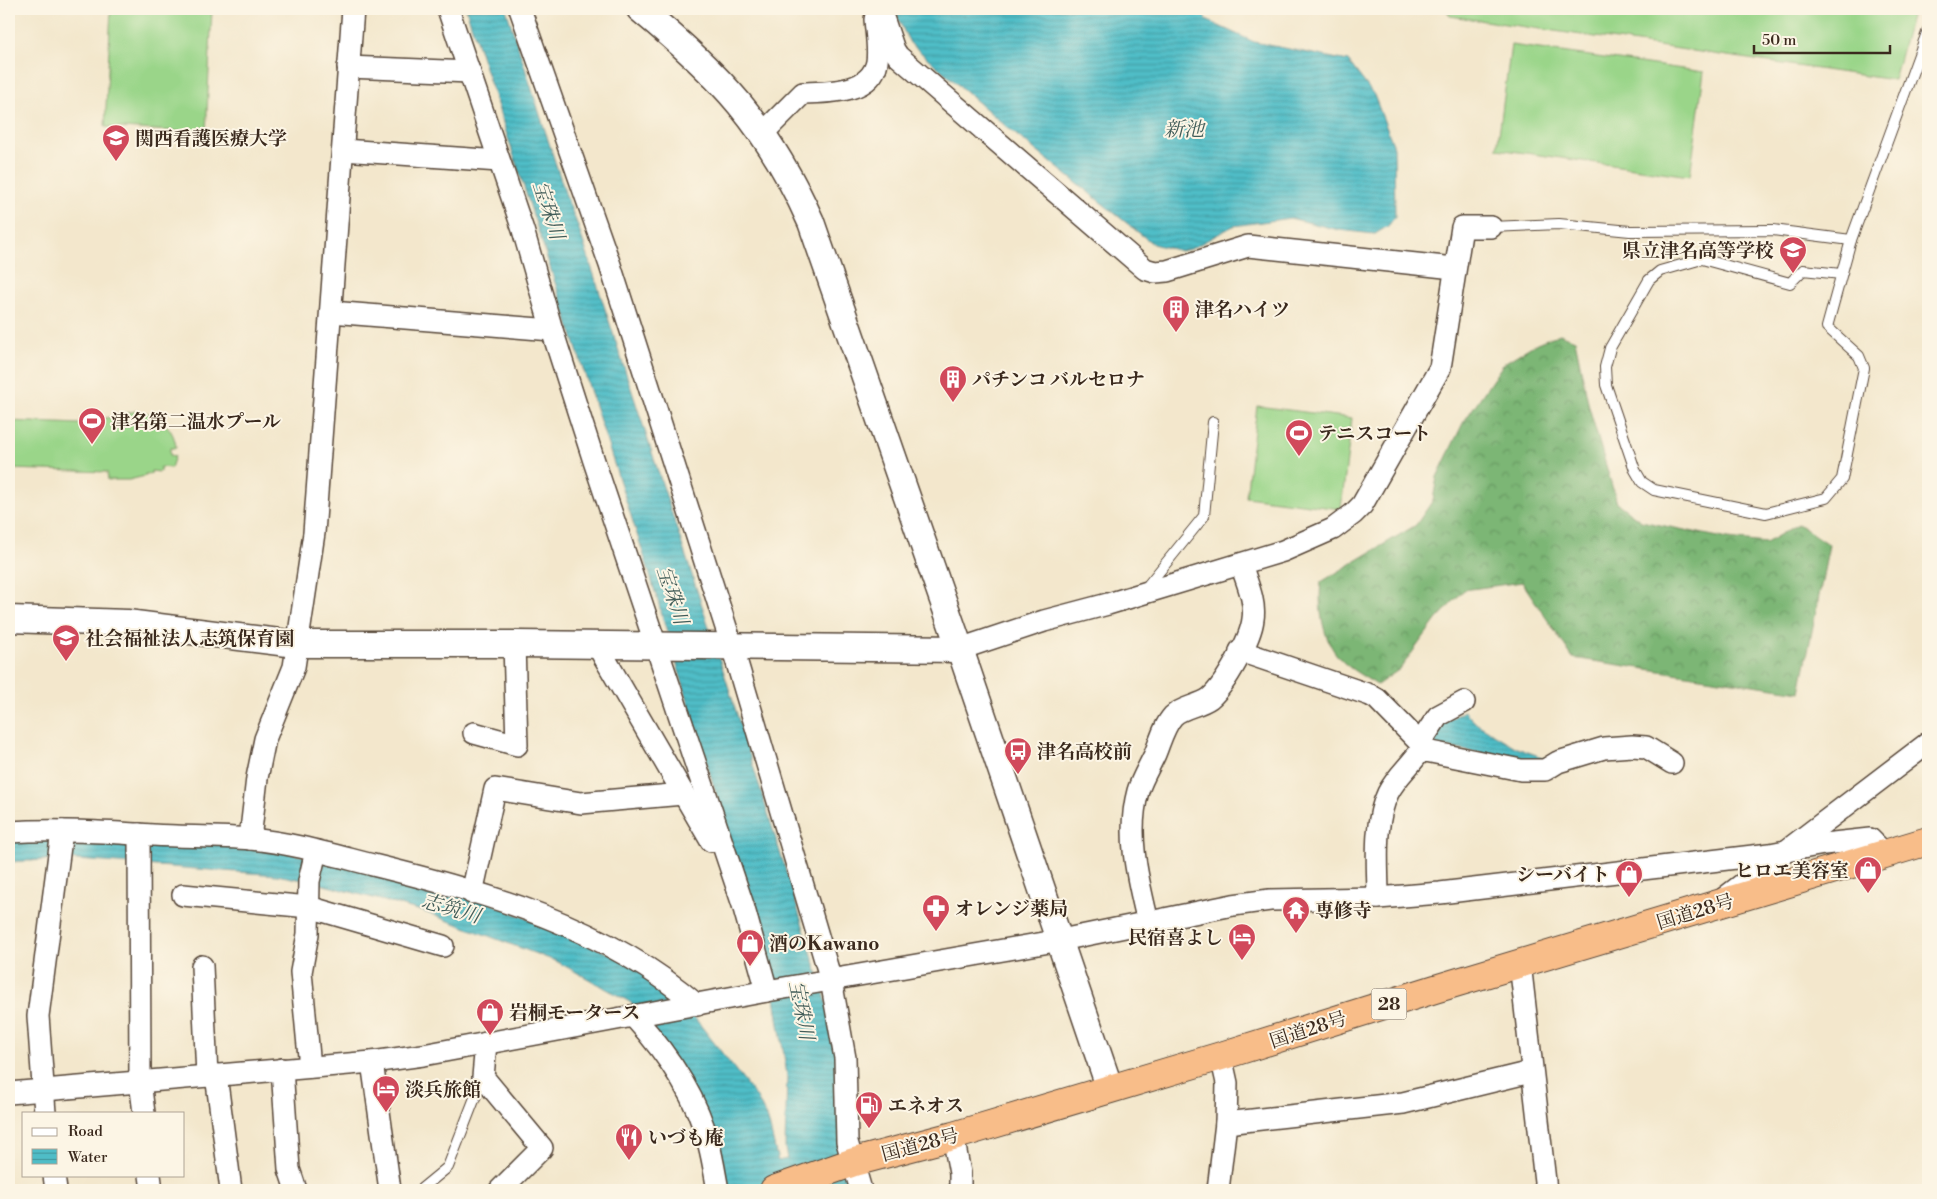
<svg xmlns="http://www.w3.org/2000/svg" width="1937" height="1199" font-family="'Libre Bodoni','Noto Serif JP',serif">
  <defs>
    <pattern id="forest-crowns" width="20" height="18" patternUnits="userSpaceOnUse" patternTransform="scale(1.25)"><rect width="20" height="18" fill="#7bb675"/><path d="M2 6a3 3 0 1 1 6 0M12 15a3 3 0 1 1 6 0" fill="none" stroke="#66945f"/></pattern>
    <pattern id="water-rules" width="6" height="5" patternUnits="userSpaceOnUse" patternTransform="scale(1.25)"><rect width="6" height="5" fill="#4fbdc7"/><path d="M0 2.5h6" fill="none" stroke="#439aa1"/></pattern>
  </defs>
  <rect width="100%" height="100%" fill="#fcf5e5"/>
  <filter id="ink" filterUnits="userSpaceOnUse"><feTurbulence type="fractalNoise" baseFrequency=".02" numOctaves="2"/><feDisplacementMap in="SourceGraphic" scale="10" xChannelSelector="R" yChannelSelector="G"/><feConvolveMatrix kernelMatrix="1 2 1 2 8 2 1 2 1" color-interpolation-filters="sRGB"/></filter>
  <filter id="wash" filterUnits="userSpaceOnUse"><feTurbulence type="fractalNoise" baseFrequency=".0096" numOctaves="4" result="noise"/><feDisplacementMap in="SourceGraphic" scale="20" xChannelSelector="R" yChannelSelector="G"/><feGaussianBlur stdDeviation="1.12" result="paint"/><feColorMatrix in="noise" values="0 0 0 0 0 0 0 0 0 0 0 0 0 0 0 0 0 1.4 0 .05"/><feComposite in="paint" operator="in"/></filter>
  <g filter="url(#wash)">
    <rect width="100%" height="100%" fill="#f3e7cc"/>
    <path fill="url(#forest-crowns)" stroke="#5b704a" d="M 1560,334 L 1575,340 L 1589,407 L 1617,503 L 1641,521 L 1728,539 L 1766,543 L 1798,524 L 1829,545 L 1800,692 L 1573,658 L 1522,582 L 1464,590 L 1436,620 L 1400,669 L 1377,685 C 1365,677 1351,670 1341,660 C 1322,640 1318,607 1321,582 L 1416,525 L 1433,500 L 1437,477 L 1463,423 L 1504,363 L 1537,343 Z"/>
    <g fill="#9ad589" stroke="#6a8054">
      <path d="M 111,9 L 212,9 L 206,133 L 105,127 Z"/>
      <path d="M 1446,9 L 1913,9 L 1894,80 L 1450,16 Z"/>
      <path d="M 1511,45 L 1704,72 L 1690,176 L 1497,149 Z"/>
      <path d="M 1257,406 L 1352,418 L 1341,509 L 1246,497 Z"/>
      <path d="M 136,411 C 156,412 175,427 176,448 L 170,448 L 170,455 L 175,456 L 171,468 L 160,467 L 160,472 L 151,471 L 151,474 L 145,474 L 145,476 L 129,480 L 108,480 L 107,472 L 9,469 L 9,421 L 80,424 Z"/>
    </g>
    <g fill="url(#water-rules)" stroke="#457472">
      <path d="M 466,9 L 506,9 L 567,199 L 578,226 L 725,676 L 824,993 L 839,1051 L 851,1190 L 730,1190 L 719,1145 L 650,1022 L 630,1002 L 558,962 L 422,911 L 313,882 L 277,875 L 64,859 L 9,862 L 9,837 L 251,844 L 476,897 L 634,964 L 691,1013 L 757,1098 L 768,1120 L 778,1161 L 787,1159 L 785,1148 L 787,1075 L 772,979 L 646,562 Z"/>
      <path d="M 899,9 L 1202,9 L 1206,20 L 1254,42 L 1348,61 L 1374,95 L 1394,147 L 1395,217 L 1388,226 L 1375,234 L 1339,230 L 1290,218 L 1233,226 L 1191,249 L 1181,251 L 1153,244 L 1009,129 L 910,43 L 897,17 Z"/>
      <path d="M 1464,711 L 1477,724 L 1517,748 L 1547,759 L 1544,763 L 1437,746 L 1432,740 L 1435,728 Z"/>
    </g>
  </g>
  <g filter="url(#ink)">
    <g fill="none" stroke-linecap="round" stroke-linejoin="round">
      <g stroke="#574638" stroke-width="12">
        <g id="service">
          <path d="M 1491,227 L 1559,224 L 1630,231 L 1773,230 L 1851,240"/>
          <path d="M 1841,274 L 1803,270 L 1790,283 L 1702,259 L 1660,271 L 1649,280 L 1610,348 L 1605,367 L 1606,385 L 1635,470 L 1642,482 L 1654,490 L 1766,513 L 1826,498 L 1842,479 L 1864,368 L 1859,356 L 1827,327 L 1851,240 L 1928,30"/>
          <path d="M 1145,589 L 1204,516 L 1213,422"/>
          <path d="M 420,1190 L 448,1167 L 483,1077"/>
        </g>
      </g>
      <g stroke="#574638" stroke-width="24">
        <g id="minor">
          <path d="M 448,9 L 523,230 L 552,330 L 594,461 L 743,905 L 767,991"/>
          <path d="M 520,9 L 610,265 L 732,646 L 831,980 L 845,1058 L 847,1142 L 861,1190"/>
          <path d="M 880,9 L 894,50 L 898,56 L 1145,269 L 1155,272 L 1167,271 L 1248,246 L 1454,268"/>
          <path d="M 348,67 L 470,72"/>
          <path d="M 763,133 L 803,93 C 827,92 871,94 877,62 C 879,48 876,33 875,19"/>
          <path d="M 343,150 L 499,161"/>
          <path d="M 331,312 L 552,330"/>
          <path d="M 597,645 L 711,841"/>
          <path d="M 960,649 L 1044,621 L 1108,604 L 1283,551 L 1333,529 L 1353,514 L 1362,505 L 1440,368 L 1462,227 L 1491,227"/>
          <path d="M 1240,651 L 1370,695 L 1377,699 L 1420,743 L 1421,750"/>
          <path d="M 474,733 L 517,745 L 514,644"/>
          <path d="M 1420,743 L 1438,716 L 1464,702"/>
          <path d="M 9,832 C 57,829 105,832 153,835 C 185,837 218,836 251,839 C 292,843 333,855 373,865 C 487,893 606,926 697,1005"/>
          <path d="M 139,834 L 140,1081 L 144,1113"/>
          <path d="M 250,839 L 257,778 L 265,739 L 294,667 L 314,533 L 353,9"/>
          <path d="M 472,893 L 495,789 L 581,803 L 683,794"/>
          <path d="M 183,895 L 309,907 L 443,946"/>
          <path d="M 1378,898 C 1378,865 1373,824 1388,793 C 1396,777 1411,765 1421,750 L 1521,770 L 1545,770 L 1558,762 L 1604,748 L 1632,746 L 1646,747 L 1672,763"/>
          <path d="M 1723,899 L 1928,743"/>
          <path d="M 1148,922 C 1138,880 1126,835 1138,791 C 1141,780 1150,765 1155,754 C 1160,742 1164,726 1173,716 C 1182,707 1199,706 1210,698 C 1225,685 1251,639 1253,619 C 1256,601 1246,581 1241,564"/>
          <path d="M 1520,963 L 1546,1190"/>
          <path d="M 202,966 L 207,1076"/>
          <path d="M 633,1016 C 666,1052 697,1097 709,1145 C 713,1160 715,1175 718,1190"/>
          <path d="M 486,1043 L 483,1077 L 542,1148 L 500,1190"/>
          <path d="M 372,1062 L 390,1190"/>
          <path d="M 310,1067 L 301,972 L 308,934 L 309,881 L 316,851"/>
          <path d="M 282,1069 L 289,1169 L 296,1190"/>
          <path d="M 216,1075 L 231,1190"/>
          <path d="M 9,1093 L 372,1062 L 423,1055 L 767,991 L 1061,940 L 1233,905 L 1270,900 L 1378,898 L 1440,893 L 1770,854 L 1824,844 L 1870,839 L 1885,854"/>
          <path d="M 45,1113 L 38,1016 L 62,831"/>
          <path d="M 1226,1123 L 1403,1103 L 1531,1072"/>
          <path d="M 953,1136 L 960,1173 L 960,1190"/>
          <path d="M 54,1175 L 56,1190"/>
          <path d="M 150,1175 L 152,1190"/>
          <path d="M 1218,1190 L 1226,1123 L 1227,1083 L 1221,1056"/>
        </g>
      </g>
      <g stroke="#574638" stroke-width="29">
        <g id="tertiary">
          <path d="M 640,9 C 720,75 768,125 811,222 L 960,649 L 1110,1089"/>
          <path d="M 9,619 L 127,623 L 296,644 L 518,644 L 960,649"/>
        </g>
      </g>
      <g stroke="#574638" stroke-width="30">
        <path id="trunk" d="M 774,1190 L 854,1162 L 953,1136 L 1221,1056 L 1435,989 L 1928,841"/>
      </g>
      <use href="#service" stroke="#fff" stroke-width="10"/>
      <use href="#minor" stroke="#fff" stroke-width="21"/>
      <use href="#tertiary" stroke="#fff" stroke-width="26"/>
      <use href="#trunk" stroke="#f8bd89" stroke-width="28"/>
    </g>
  </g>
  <defs>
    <g id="university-pin" transform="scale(1.4375)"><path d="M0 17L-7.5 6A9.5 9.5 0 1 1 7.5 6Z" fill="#d1495b" stroke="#fcf5e5"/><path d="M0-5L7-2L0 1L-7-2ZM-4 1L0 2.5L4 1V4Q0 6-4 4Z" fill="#fff"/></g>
    <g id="school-pin" transform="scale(1.4375)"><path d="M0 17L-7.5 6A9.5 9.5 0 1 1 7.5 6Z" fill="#d1495b" stroke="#fcf5e5"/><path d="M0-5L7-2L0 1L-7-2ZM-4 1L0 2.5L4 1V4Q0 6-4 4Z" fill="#fff"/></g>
    <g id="building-pin" transform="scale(1.4375)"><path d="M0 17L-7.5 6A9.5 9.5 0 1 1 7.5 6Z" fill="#d1495b" stroke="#fcf5e5"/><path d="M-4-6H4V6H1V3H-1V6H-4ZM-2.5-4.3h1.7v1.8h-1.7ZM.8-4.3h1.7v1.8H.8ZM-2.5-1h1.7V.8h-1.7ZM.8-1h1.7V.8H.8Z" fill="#fff"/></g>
    <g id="stadium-pin" transform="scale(1.4375)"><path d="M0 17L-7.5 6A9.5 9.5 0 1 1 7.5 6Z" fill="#d1495b" stroke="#fcf5e5"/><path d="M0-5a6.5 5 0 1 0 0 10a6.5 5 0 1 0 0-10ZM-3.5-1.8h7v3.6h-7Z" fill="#fff"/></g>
    <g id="bus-pin" transform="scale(1.4375)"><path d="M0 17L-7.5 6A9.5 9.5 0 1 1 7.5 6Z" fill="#d1495b" stroke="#fcf5e5"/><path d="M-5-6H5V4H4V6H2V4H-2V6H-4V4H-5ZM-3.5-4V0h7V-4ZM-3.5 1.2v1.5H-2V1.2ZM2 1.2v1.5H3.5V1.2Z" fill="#fff"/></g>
    <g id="shop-pin" transform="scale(1.4375)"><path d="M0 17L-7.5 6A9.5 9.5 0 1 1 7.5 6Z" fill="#d1495b" stroke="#fcf5e5"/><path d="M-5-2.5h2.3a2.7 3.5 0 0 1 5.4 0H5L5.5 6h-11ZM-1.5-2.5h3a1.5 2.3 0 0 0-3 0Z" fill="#fff"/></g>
    <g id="pharmacy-pin" transform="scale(1.4375)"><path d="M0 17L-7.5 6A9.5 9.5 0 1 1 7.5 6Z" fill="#d1495b" stroke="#fcf5e5"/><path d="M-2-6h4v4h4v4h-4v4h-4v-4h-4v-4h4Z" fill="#fff"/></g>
    <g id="temple-pin" transform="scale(1.4375)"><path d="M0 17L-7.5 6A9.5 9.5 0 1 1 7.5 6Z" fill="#d1495b" stroke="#fcf5e5"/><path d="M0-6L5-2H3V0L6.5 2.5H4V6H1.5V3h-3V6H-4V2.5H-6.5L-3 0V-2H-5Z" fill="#fff"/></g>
    <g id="hotel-pin" transform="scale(1.4375)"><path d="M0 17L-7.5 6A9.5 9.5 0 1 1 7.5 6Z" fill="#d1495b" stroke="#fcf5e5"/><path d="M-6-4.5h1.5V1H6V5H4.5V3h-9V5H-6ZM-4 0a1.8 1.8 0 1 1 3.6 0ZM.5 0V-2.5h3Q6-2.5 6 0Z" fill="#fff"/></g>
    <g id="fuel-pin" transform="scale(1.4375)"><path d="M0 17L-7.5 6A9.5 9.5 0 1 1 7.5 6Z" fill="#d1495b" stroke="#fcf5e5"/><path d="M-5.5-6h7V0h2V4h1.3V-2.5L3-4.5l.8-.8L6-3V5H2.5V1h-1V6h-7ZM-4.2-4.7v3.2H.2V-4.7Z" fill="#fff"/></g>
    <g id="restaurant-pin" transform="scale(1.4375)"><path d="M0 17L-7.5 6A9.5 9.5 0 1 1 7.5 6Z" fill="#d1495b" stroke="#fcf5e5"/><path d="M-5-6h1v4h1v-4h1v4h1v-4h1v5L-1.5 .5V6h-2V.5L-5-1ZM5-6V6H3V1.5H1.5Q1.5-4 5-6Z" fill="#fff"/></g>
  </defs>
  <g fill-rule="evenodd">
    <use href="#university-pin" x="116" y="138"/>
    <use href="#school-pin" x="1793" y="250"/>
    <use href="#building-pin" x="1176" y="309"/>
    <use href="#building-pin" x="953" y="379"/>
    <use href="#stadium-pin" x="92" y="421"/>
    <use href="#stadium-pin" x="1299" y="433"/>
    <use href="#school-pin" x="66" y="638"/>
    <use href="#bus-pin" x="1018" y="751"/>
    <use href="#shop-pin" x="1868" y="870"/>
    <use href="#shop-pin" x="1629" y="874"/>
    <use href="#pharmacy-pin" x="936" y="908"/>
    <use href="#temple-pin" x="1296" y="910"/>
    <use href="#hotel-pin" x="1242" y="937"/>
    <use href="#shop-pin" x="750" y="943"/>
    <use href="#shop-pin" x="490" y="1012"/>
    <use href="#hotel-pin" x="386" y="1089"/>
    <use href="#fuel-pin" x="869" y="1105"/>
    <use href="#restaurant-pin" x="629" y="1137"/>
  </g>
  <g text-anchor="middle" stroke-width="4" stroke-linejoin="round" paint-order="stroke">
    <rect fill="#fcf5e5" stroke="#75675a" stroke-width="1" x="1371.5" y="988.5" width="35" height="31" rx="4"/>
    <g font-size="18" font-weight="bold" fill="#3b2a1e">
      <text x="1389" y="1010">28</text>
    </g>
    <g font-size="19" font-weight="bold" fill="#3b2a1e" stroke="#fcf5e5" text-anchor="start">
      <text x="135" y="145">関西看護医療大学</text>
      <text x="1774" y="257" text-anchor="end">県立津名高等学校</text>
      <text x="1195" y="316">津名ハイツ</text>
      <text x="972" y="386">パチンコ バルセロナ</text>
      <text x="111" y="428">津名第二温水プール</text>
      <text x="1318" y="440">テニスコート</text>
      <text x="85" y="645">社会福祉法人志筑保育園</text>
      <text x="1037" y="758">津名高校前</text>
      <text x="1849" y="877" text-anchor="end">ヒロエ美容室</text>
      <text x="1610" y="881" text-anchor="end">シーバイト</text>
      <text x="955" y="915">オレンジ薬局</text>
      <text x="1315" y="917">専修寺</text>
      <text x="1223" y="944" text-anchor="end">民宿喜よし</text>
      <text x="769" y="950">酒のKawano</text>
      <text x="509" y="1019">岩桐モータース</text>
      <text x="405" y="1096">淡兵旅館</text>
      <text x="888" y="1112">エネオス</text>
      <text x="648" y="1144">いづも庵</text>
    </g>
    <g font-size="19" fill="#3b2a1e" stroke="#fcf5e5">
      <text transform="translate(1695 911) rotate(-17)" y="7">国道28号</text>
      <text transform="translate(1308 1029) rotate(-18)" y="7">国道28号</text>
      <text transform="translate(920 1144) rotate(-15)" y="7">国道28号</text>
    </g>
    <g font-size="20" font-style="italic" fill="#425d59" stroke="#fcf5e5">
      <text x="1184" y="136">新池</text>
      <text transform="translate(549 210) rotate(72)" y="7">宝珠川</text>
      <text transform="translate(673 595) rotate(72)" y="7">宝珠川</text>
      <text transform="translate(451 908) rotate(16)" y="7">志筑川</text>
      <text transform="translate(802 1010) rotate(79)" y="7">宝珠川</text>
    </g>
  </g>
  <rect width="1937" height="1199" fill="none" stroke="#fcf5e5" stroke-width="30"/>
  <rect x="22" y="1112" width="162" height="65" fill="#fcf5e5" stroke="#afa495"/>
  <rect x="32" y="1128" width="25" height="8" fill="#ffffff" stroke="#afa495"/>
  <text x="68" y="1136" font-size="15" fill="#3b2a1e">Road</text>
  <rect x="32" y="1149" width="25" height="15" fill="url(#water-rules)" stroke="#afa495"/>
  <text x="68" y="1162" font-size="15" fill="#3b2a1e">Water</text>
  <path d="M1754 45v8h136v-8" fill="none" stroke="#3b2a1e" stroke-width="2.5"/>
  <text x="1762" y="45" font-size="15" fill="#3b2a1e" stroke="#fcf5e5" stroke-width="4" paint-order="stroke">50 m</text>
</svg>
